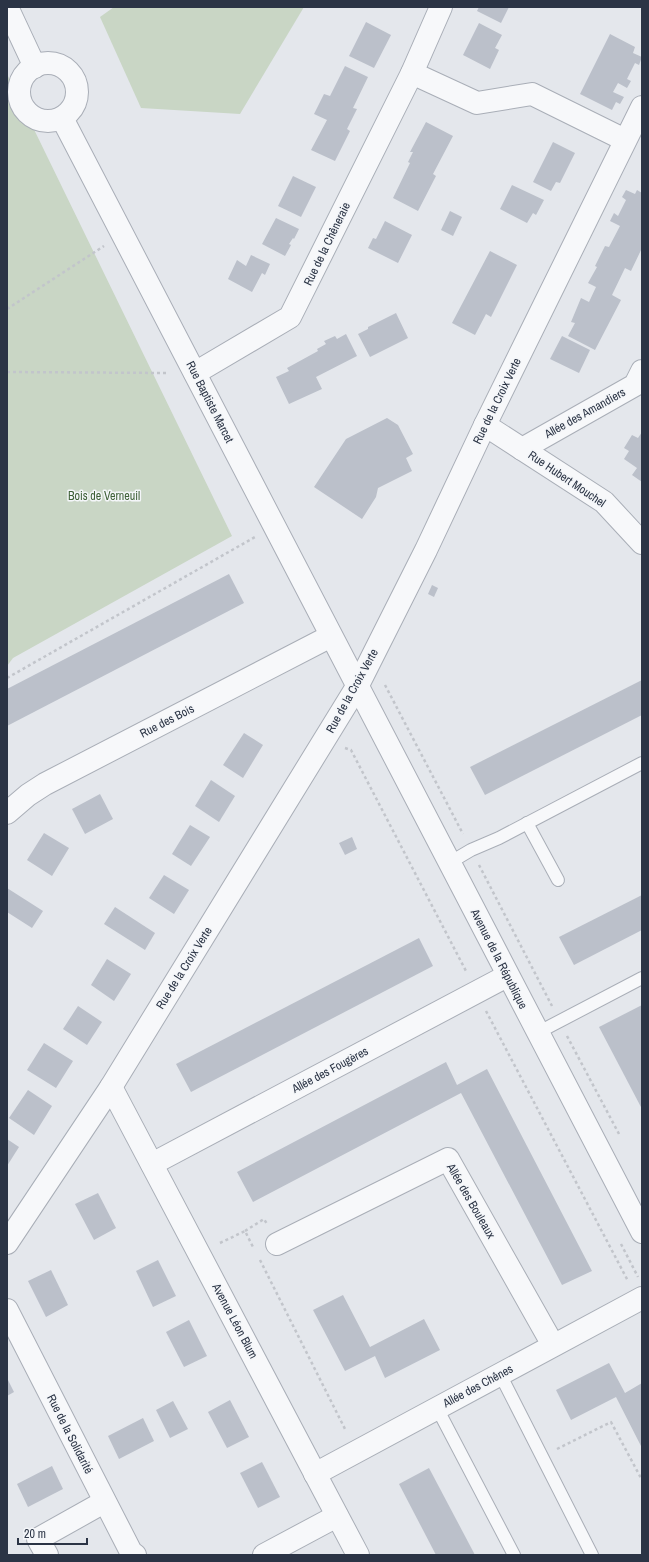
<svg xmlns="http://www.w3.org/2000/svg" width="649" height="1562" font-family="'Archivo Narrow',sans-serif">
  <rect width="100%" height="100%" fill="#e4e7ec"/>
  <g fill="#c9d6c5">
    <path d="M 114,7 L 304,7 L 240,114 L 141,108 L 100,17 Z"/>
    <path d="M 7,74 L 232,536 L 13,658 L 7,666 Z"/>
  </g>
  <g fill="#bbc0ca">
    <path d="M 479,7 L 509,7 L 501,23 L 477,11 Z"/>
    <path d="M 366,22 L 391,35 L 374,68 L 349,56 Z"/>
    <path d="M 479,23 L 502,35 L 495,48 L 499,50 L 490,69 L 463,55 Z"/>
    <path d="M 610,34 L 635,47 L 633,53 L 642,57 L 639,65 L 635,63 L 627,79 L 631,81 L 627,88 L 618,83 L 613,92 L 624,97 L 620,104 L 616,102 L 612,110 L 580,94 Z"/>
    <path d="M 345,66 L 368,77 L 353,108 L 357,109 L 347,129 L 350,131 L 335,161 L 311,150 L 327,120 L 314,114 L 324,94 L 330,96 Z"/>
    <path d="M 426,122 L 453,136 L 433,174 L 436,176 L 418,211 L 393,198 L 410,163 L 408,162 L 413,152 L 410,152 Z"/>
    <path d="M 553,142 L 575,153 L 560,183 L 556,182 L 551,191 L 533,182 Z"/>
    <path d="M 293,176 L 316,187 L 301,217 L 278,206 Z"/>
    <path d="M 512,185 L 544,200 L 536,215 L 533,213 L 527,223 L 500,209 Z"/>
    <path d="M 626,190 L 635,194 L 637,190 L 642,193 L 642,248 L 631,271 L 625,268 L 612,295 L 621,300 L 595,350 L 568,336 L 575,323 L 571,322 L 581,298 L 589,302 L 596,287 L 588,283 L 597,267 L 595,266 L 605,246 L 609,247 L 620,226 L 610,221 L 614,213 L 618,216 L 626,200 L 622,197 Z"/>
    <path d="M 450,211 L 462,217 L 453,236 L 441,230 Z"/>
    <path d="M 276,218 L 299,229 L 294,239 L 293,238 L 289,244 L 291,245 L 285,256 L 262,244 Z"/>
    <path d="M 385,221 L 412,235 L 398,263 L 368,248 L 373,238 L 376,239 Z"/>
    <path d="M 490,251 L 517,265 L 491,317 L 486,314 L 475,335 L 452,323 Z"/>
    <path d="M 251,255 L 270,264 L 265,275 L 262,273 L 252,292 L 228,279 L 237,260 L 246,266 Z"/>
    <path d="M 396,313 L 408,338 L 370,357 L 358,334 L 368,329 L 368,327 Z"/>
    <path d="M 346,334 L 357,356 L 316,377 L 322,389 L 289,404 L 276,377 L 289,371 L 287,368 L 318,351 L 317,349 L 326,344 L 324,341 L 335,336 L 337,339 Z"/>
    <path d="M 562,336 L 590,350 L 579,373 L 550,359 Z"/>
    <path d="M 387,418 L 398,425 L 413,454 L 406,458 L 412,471 L 378,488 L 376,497 L 362,519 L 314,487 L 346,439 Z"/>
    <path d="M 642,432 L 642,482 L 632,475 L 637,468 L 624,459 L 629,451 L 624,448 L 632,435 L 638,438 Z"/>
    <path d="M 229,574 L 244,603 L 7,726 L 7,689 Z"/>
    <path d="M 432,585 L 438,588 L 434,597 L 428,594 Z"/>
    <path d="M 642,680 L 642,715 L 485,795 L 470,767 Z"/>
    <path d="M 244,733 L 263,745 L 243,778 L 223,765 Z"/>
    <path d="M 211,780 L 235,796 L 219,822 L 195,806 Z"/>
    <path d="M 100,794 L 113,819 L 85,834 L 72,809 Z"/>
    <path d="M 190,825 L 210,837 L 191,866 L 172,854 Z"/>
    <path d="M 44,833 L 69,848 L 52,876 L 27,860 Z"/>
    <path d="M 352,837 L 357,849 L 345,855 L 339,843 Z"/>
    <path d="M 164,875 L 189,890 L 174,914 L 149,898 Z"/>
    <path d="M 7,888 L 43,911 L 32,928 L 7,912 Z"/>
    <path d="M 642,895 L 642,930 L 574,965 L 559,937 Z"/>
    <path d="M 115,907 L 155,933 L 145,950 L 104,924 Z"/>
    <path d="M 419,938 L 433,966 L 191,1092 L 176,1064 Z"/>
    <path d="M 107,959 L 131,974 L 114,1001 L 91,985 Z"/>
    <path d="M 642,1005 L 642,1109 L 599,1027 Z"/>
    <path d="M 78,1006 L 102,1022 L 87,1045 L 63,1029 Z"/>
    <path d="M 44,1043 L 73,1061 L 56,1088 L 27,1070 Z"/>
    <path d="M 446,1062 L 457,1085 L 487,1069 L 592,1271 L 562,1285 L 461,1093 L 253,1202 L 237,1172 Z"/>
    <path d="M 28,1090 L 52,1106 L 34,1135 L 9,1118 Z"/>
    <path d="M 7,1139 L 19,1147 L 7,1166 Z"/>
    <path d="M 98,1193 L 116,1228 L 94,1240 L 75,1204 Z"/>
    <path d="M 158,1260 L 176,1296 L 153,1307 L 136,1271 Z"/>
    <path d="M 51,1270 L 68,1305 L 46,1317 L 28,1281 Z"/>
    <path d="M 343,1295 L 370,1347 L 424,1319 L 440,1350 L 385,1378 L 375,1356 L 345,1371 L 313,1310 Z"/>
    <path d="M 189,1320 L 207,1356 L 184,1367 L 166,1332 Z"/>
    <path d="M 609,1363 L 625,1393 L 642,1383 L 642,1448 L 616,1397 L 571,1420 L 556,1390 Z"/>
    <path d="M 7,1378 L 14,1392 L 7,1396 Z"/>
    <path d="M 230,1400 L 249,1437 L 227,1448 L 208,1412 Z"/>
    <path d="M 173,1401 L 188,1429 L 170,1438 L 156,1410 Z"/>
    <path d="M 143,1418 L 154,1441 L 119,1459 L 108,1436 Z"/>
    <path d="M 262,1462 L 280,1497 L 258,1508 L 240,1473 Z"/>
    <path d="M 52,1466 L 63,1489 L 28,1507 L 17,1484 Z"/>
    <path d="M 429,1468 L 475,1555 L 436,1555 L 399,1484 Z"/>
  </g>
  <g fill="none" stroke-linecap="round" stroke-linejoin="round">
    <g stroke="#a9aeb7" stroke-width="14">
      <g id="lane">
        <path d="M 527,823 L 558,880"/>
        <path d="M 449,863 L 471,850 L 499,838 L 642,763"/>
        <path d="M 537,1033 L 642,978"/>
        <path d="M 500,1374 L 592,1555"/>
        <path d="M 437,1408 L 514,1555"/>
      </g>
    </g>
    <g stroke="#a9aeb7" stroke-width="24">
      <g id="street">
        <path d="M 7,7 L 35,67"/>
        <circle cx="48" cy="92" r="29"/>
        <path d="M 412,73 L 477,103 L 532,94 L 625,140"/>
        <path d="M 62,118 C 256,489 447,862 642,1232"/>
        <path d="M 195,373 L 290,317 L 412,73 L 441,7"/>
        <path d="M 485,425 L 604,502 L 642,543"/>
        <path d="M 522,449 L 635,385 L 642,371"/>
        <path d="M 7,813 L 28,795 L 45,784 L 331,636"/>
        <path d="M 111,1087 L 358,1555"/>
        <path d="M 152,1164 L 507,976"/>
        <path d="M 7,1243 L 111,1087 L 358,685 L 426,550 L 485,425 L 642,107"/>
        <path d="M 277,1244 L 448,1159 L 553,1345"/>
        <path d="M 7,1310 L 131,1552 L 135,1555"/>
        <path d="M 315,1474 L 642,1298"/>
        <path d="M 47,1555 L 38,1539 L 104,1502"/>
        <path d="M 264,1555 L 337,1516"/>
      </g>
    </g>
    <g stroke="#c2c5cb" stroke-width="2.5" stroke-dasharray="3 3" stroke-linecap="butt">
      <path d="M 7,309 L 104,246"/>
      <path d="M 7,372 L 168,373"/>
      <path d="M 7,678 L 255,537"/>
      <path d="M 385,685 L 463,834"/>
      <path d="M 345,748 L 351,750 L 467,973"/>
      <path d="M 479,865 L 552,1006"/>
      <path d="M 486,1011 L 628,1281"/>
      <path d="M 567,1036 L 619,1134"/>
      <path d="M 245,1231 L 264,1219 L 267,1224"/>
      <path d="M 220,1243 L 245,1231 L 253,1247"/>
      <path d="M 621,1244 L 638,1277"/>
      <path d="M 260,1260 L 346,1431"/>
      <path d="M 557,1449 L 611,1422 L 642,1480"/>
    </g>
    <use href="#lane" stroke="#f7f8fa" stroke-width="12"/>
    <use href="#street" stroke="#f7f8fa" stroke-width="22"/>
  </g>
  <g text-anchor="middle" stroke-width="3" stroke-linejoin="round" paint-order="stroke">
    <g font-size="12" fill="#2b3445" stroke="#f4f6f9">
      <text transform="translate(327 244) rotate(-64)" y="4">Rue de la Chêneraie</text>
      <text transform="translate(497 401) rotate(-64)" y="4">Rue de la Croix Verte</text>
      <text transform="translate(210 402) rotate(63)" y="4">Rue Baptiste Marcet</text>
      <text transform="translate(585 413) rotate(-29)" y="4">Allée des Amandiers</text>
      <text transform="translate(567 479) rotate(34)" y="4">Rue Hubert Mouchel</text>
      <text transform="translate(352 691) rotate(-61)" y="4">Rue de la Croix Verte</text>
      <text transform="translate(167 721) rotate(-27)" y="4">Rue des Bois</text>
      <text transform="translate(499 959) rotate(63)" y="4">Avenue de la République</text>
      <text transform="translate(184 968) rotate(-58)" y="4">Rue de la Croix Verte</text>
      <text transform="translate(330 1070) rotate(-28)" y="4">Allée des Fougères</text>
      <text transform="translate(471 1201) rotate(60)" y="4">Allée des Bouleaux</text>
      <text transform="translate(235 1321) rotate(62)" y="4">Avenue Léon Blum</text>
      <text transform="translate(478 1386) rotate(-28)" y="4">Allée des Chênes</text>
      <text transform="translate(70 1434) rotate(63)" y="4">Rue de la Solidarité</text>
    </g>
    <g font-size="12" fill="#3f6138" stroke="#f4f6f9">
      <text x="104" y="500">Bois de Verneuil</text>
    </g>
  </g>
  <rect width="649" height="1562" fill="none" stroke="#2b3445" stroke-width="16"/>
  <path d="M18 1538v6h69v-6" fill="none" stroke="#2b3445" stroke-width="2"/>
  <text x="24" y="1538" font-size="12" fill="#2b3445" stroke="#f4f6f9" stroke-width="3" paint-order="stroke">20 m</text>
</svg>
